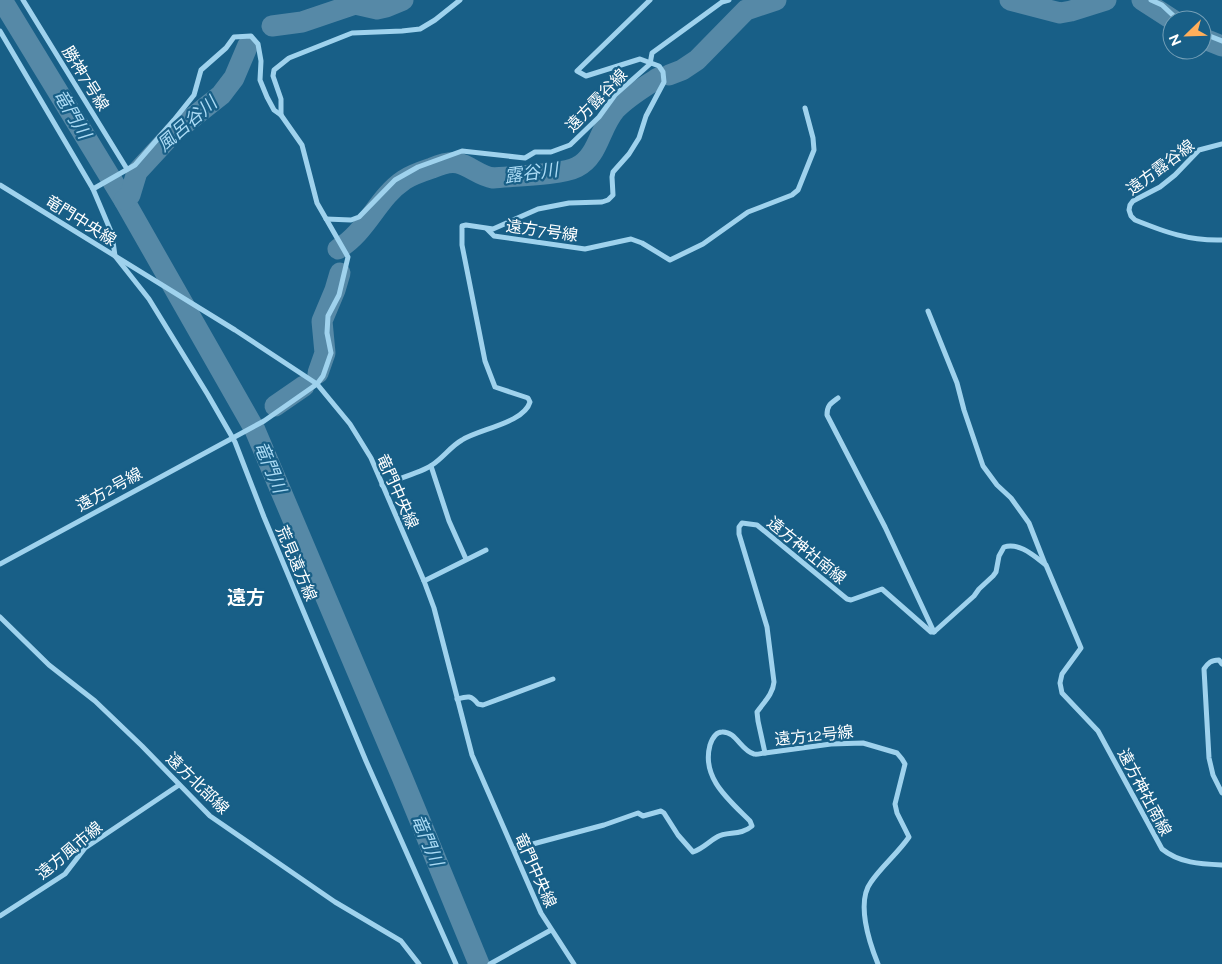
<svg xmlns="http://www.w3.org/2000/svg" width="1222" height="964" font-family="Raleway,'Noto Sans JP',sans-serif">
  <rect width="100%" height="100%" fill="#185f87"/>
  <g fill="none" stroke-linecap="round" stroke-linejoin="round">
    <g stroke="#5689a7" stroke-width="21">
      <path d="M 2,0 L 124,200 L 255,430 L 402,777 L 479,964"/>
      <path d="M 1010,0 L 1060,13 L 1071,11 L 1106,0"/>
      <path d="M 1142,0 L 1173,20"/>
      <path d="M 272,26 L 302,22 L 355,4 L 377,9 L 386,7 L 403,0"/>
      <path d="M 1202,38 L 1222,46"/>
      <path d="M 669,75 L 682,70 L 697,60 L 746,10 L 776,0"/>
      <path d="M 124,200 L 130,195 L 137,172 L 173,133 L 221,95 L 234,78 L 248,45"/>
      <path d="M 338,249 C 367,232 377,198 404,180 C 411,175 423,171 432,168 C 439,165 450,161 458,163 C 470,166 480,176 493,178 C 512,176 562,175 577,167 C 598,157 600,127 615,110 C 627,97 643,88 658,78"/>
      <path d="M 318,373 L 325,353 L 322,321 L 335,290 L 340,273"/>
      <path d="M 275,406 L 304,386"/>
    </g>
    <g stroke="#9fd2ed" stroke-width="5">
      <path d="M 23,0 L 127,169"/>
      <path d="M 1151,0 L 1162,5 L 1178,20"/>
      <path d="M 0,31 L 93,189 L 112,234 L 115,256 L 149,299 L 208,395 L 235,442 L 264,517 L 366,761 L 456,964"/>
      <path d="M 1202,33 L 1222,41"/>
      <path d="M 281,115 L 281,99 L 273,76 L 274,70 L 289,58 L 352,33 L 402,31 L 420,29 L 435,20 L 460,0"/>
      <path d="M 1222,144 L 1199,150 L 1175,175 L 1160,187 L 1133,201 L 1130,205 L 1129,210 L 1131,216 L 1135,220 C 1165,232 1189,241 1222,240"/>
      <path d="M 0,185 L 235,330 L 317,384 L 350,424 L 371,458 L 424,581 L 434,608 L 472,755 L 541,913 L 574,964"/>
      <path d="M 326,219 L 351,220 L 359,217 L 395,180 L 418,167 L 462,151 L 525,158 L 535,152 L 551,152 L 570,145 L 599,117 L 615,95 L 650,64 L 652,53 L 722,2 L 729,0"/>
      <path d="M 487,229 L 494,236 L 585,249 L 631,239 L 642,243 L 670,260 L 703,244 L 748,212 L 792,195 L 798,190 L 814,150 L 813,138 L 805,108"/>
      <path d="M 928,311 L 957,383 L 964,410 L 983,466 L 997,485 L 1011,498 L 1029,523 L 1045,564"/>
      <path d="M 838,398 C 831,403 827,405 827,415 L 885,527 L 934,632"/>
      <path d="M 431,466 L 449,521 L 466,559"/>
      <path d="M 382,485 C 394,480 423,472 432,465 C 443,458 451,446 462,440 C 479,429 524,423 530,402 L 528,398 L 495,387 L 485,361 L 462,245 L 462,226 L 466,225 L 493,229 L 538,209 L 569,203 L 602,202 L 608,200 L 613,195 L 612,177 L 613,172 L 629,154 L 639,138 L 646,116 L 664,82 L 663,72 L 659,66 L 640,59 L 586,76 L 577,71 L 650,0"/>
      <path d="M 0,564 L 264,421 L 317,384 L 323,376 L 331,353 L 327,333 L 328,316 L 339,295 L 348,257 L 317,203 L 302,145 L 281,115 L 274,110 L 267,97 L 260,80 L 261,61 L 258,44 L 251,36 L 234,37 L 226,48 L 201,70 L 194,95 L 174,120 L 135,165 L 93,189"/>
      <path d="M 424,581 L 486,550"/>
      <path d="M 0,617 L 49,665 L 95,701 L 142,746 L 210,816 L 335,902 L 401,941 L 419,964"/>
      <path d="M 1222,664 L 1219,660 C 1211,660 1208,663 1204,669 L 1209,758 L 1213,775 L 1222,793"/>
      <path d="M 457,699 C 468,696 471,695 478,704 L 483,705 L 553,679"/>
      <path d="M 765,753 L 831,744 L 863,743 L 897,753 L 902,759 L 905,764 L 895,804 L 897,813 L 909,837 C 898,853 882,866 871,882 C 856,902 869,942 878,964"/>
      <path d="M 514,849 L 604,825 L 638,813 L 643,816 L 661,811 L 664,813 L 678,835 L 693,852 C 704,848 708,842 717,837 C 727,831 741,836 752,826 L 750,821 C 729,800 701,778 710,745 C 712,739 715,732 722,732 C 736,731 741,751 754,754 C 757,755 762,753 765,753 L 758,721 L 757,712 C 764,702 773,694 774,682 L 767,627 L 739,534 L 739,527 L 742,523 L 757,525 L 847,599 L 851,600 L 882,589 L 931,632 L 934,632 L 974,596 L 979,589 L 993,576 L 996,572 L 999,556 L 1004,547 C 1019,542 1034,556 1046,565 L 1081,648 L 1062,674 L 1060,683 L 1062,693 L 1098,731 L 1162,849 C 1179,863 1201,864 1222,865"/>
      <path d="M 0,916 L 65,874 L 85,848 L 179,785"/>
      <path d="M 490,964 L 551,930"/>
    </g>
  </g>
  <g text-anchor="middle" stroke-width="4.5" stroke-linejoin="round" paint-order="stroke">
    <g font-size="16" fill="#fff" stroke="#185f87">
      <text transform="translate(86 78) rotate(58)" y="6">勝神7号線</text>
      <text transform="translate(596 100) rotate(-46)" y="6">遠方露谷線</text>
      <text transform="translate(1160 167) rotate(-37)" y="6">遠方露谷線</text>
      <text transform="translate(81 220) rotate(32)" y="6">竜門中央線</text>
      <text transform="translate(542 230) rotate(8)" y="6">遠方7号線</text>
      <text transform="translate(109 489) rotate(-29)" y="6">遠方2号線</text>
      <text transform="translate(398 491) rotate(66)" y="6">竜門中央線</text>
      <text transform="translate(807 550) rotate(39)" y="6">遠方神社南線</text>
      <text transform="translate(297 563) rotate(67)" y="6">荒見遠方線</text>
      <text transform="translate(814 735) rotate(-6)" y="6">遠方12号線</text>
      <text transform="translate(198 783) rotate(44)" y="6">遠方北部線</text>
      <text transform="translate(1145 792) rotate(62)" y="6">遠方神社南線</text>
      <text transform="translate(69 850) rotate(-40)" y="6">遠方風市線</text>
      <text transform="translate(536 870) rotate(66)" y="6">竜門中央線</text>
    </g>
    <g font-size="18" font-style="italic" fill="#abdbf5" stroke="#185f87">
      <text transform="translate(72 114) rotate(59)" y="6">竜門川</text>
      <text transform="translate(187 124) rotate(-41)" y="6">風呂谷川</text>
      <text transform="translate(531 173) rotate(-7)" y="6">露谷川</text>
      <text transform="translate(270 467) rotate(67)" y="6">竜門川</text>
      <text transform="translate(427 840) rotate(67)" y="6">竜門川</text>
    </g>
    <g font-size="19" font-weight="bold" fill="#fff" stroke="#185f87">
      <text x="246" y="604">遠方</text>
    </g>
  </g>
  <g transform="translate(1187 35) rotate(247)"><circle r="24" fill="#185f87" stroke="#749fb7"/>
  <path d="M0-4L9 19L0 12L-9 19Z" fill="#ffaf5b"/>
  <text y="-8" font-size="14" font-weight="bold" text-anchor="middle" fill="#ffffff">N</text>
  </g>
</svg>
